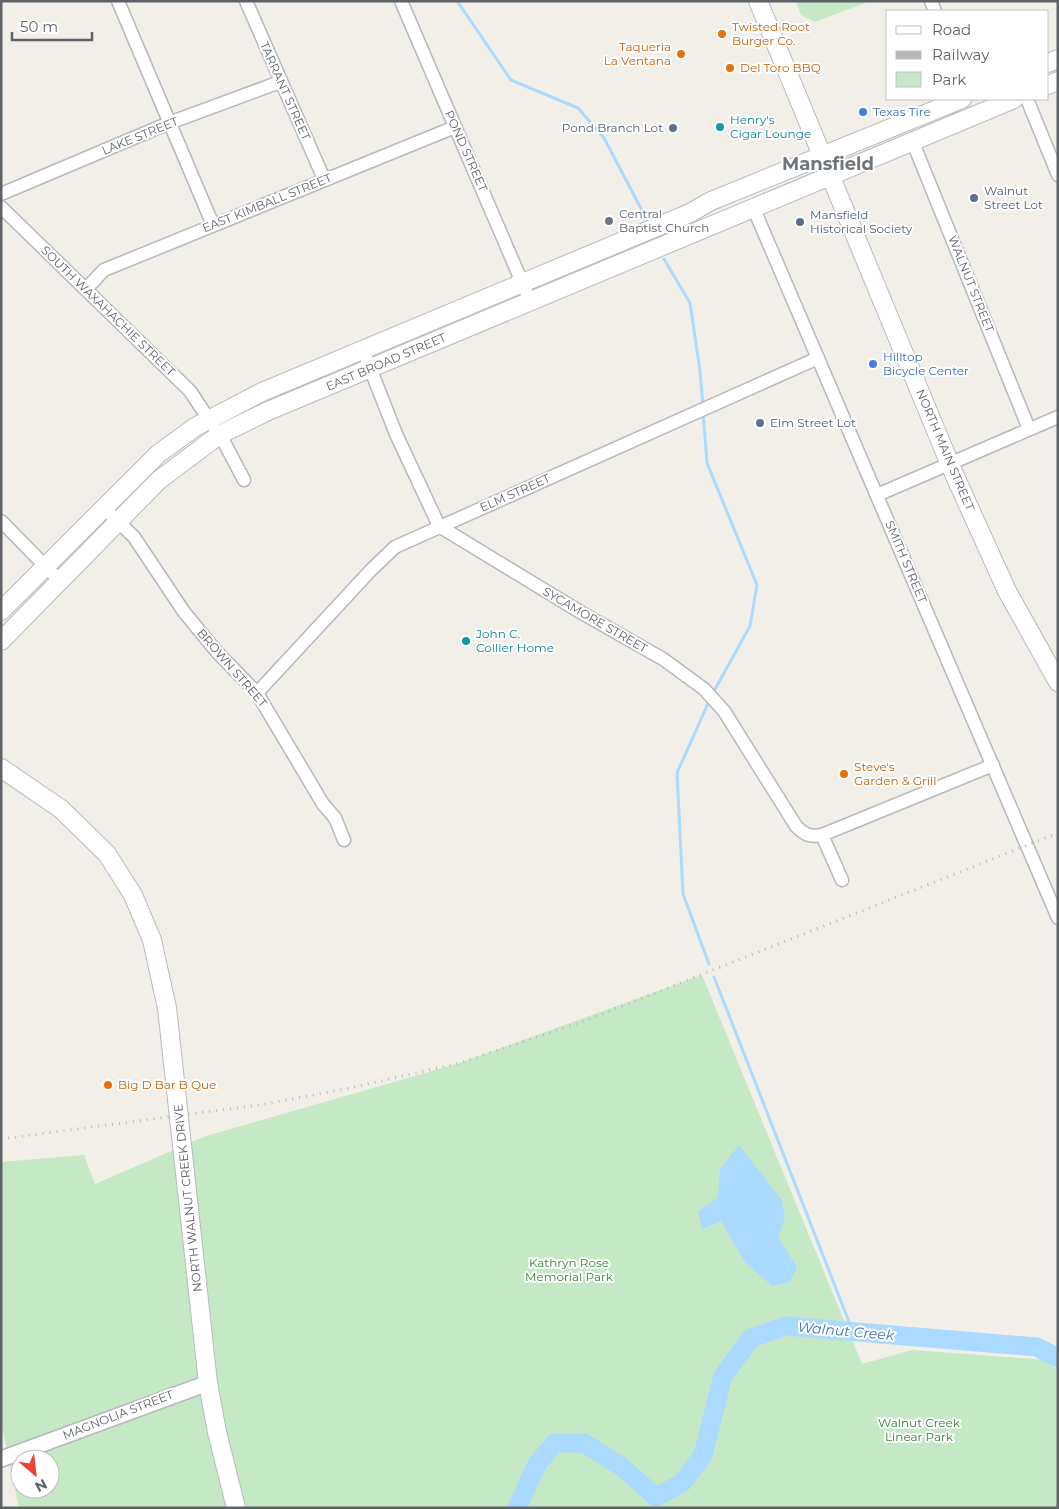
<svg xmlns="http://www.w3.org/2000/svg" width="1059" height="1509" font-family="Montserrat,sans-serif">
  <rect width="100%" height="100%" fill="#f1efe8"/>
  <g fill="#c5e8c5" fill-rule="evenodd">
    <path d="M 796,1 L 870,1 L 815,22 L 801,15 Z"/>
    <path d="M 702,975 L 862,1364 L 912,1350 L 1048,1360 L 1058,1372 L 1058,1508 L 19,1508 L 1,1422 L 1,1162 L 84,1155 L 95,1184 L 206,1136 L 460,1063 ZM 20,1459 L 50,1459 L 50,1489 L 20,1489 Z"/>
  </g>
  <path fill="#aadaff" d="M 739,1145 L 781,1199 L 785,1217 L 778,1238 L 797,1267 L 790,1282 L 772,1286 L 745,1262 L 721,1221 L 702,1229 L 698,1211 L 718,1198 L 720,1170 Z"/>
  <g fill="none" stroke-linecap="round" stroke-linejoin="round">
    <g stroke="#aadaff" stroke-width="3">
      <path d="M 457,1 L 511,80 L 578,108 L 604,138 L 647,220"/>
      <path d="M 664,259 L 690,303 L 700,371 L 703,406"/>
      <path d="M 703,412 L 707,463 L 757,585 L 750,626 L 713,693"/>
      <path d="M 709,964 L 683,894 L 677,773 L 710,699"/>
      <path d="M 714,977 L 853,1332"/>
    </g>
    <path stroke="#aadaff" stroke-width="19" d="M 517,1508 L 537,1464 L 555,1443 L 584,1443 L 622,1467 L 656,1497 L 682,1483 L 703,1455 L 723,1376 L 751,1338 L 786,1326 L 1037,1347 L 1058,1358"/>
    <g stroke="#b5b8bc" stroke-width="15">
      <g id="minor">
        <path d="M 118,1 L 213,225"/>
        <path d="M 246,1 L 324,179"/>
        <path d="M 401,1 L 530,301"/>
        <path d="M 931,1 L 935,11"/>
        <path d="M 1027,99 L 1058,175"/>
        <path d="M 912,140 L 1029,429"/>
        <path d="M 1,194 L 169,123 L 280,82"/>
        <path d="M 1,207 L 190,391 L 225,444 L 244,480"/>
        <path d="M 753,207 L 1058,918"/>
        <path d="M 86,289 L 104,270 L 455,127"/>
        <path d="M 363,350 L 396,434 L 439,526 L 582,613 L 663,659 L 704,689 L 724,711 L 796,826 C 805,835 809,837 822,835 L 993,765"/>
        <path d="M 877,495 L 1058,417"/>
        <path d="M 104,508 L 134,537 L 184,612 L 217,652 L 257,693 L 323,804 L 335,818 L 344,840"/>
        <path d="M 1,521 L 60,581"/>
        <path d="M 257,693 L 371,570 L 395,547 L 818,358"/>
        <path d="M 822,835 L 842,880"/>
      </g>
    </g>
    <g stroke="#b5b8bc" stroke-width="18">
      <path id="tertiary" d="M 1,1459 L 208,1383"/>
    </g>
    <g stroke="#b6babf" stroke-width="20">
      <g id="secondary">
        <path d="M 758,1 L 954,474 L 1007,591 L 1058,682"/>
        <path d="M 1048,63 L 1058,59"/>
        <path d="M 1048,85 L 1058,81"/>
        <path d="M 1,611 L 158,454 L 195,427 L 262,392 L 690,213 L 711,201 L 962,99"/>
        <path d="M 1,641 L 159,480 L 219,435 L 268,411 L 1014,99"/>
        <path d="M 1,768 L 61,809 L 107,854 L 133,895 L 152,940 L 167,1008 L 208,1383 L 217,1432 L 236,1508"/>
      </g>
    </g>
    <use href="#minor" stroke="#fff" stroke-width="12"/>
    <use href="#tertiary" stroke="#fff" stroke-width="15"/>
    <use href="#secondary" stroke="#fff" stroke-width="18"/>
    <path stroke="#b6b7b8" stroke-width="3" stroke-dasharray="1 6" stroke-linecap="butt" d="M 1,1139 L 266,1104 L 350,1088 L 460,1063 L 587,1020 L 1058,833"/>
  </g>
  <g fill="#e8710a" stroke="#fff" stroke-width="2">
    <circle cx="722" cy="34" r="5"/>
    <circle cx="681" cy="54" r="5"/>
    <circle cx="730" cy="68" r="5"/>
    <circle cx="844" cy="774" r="5"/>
    <circle cx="108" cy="1085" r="5"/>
  </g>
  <g fill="#3f7fe0" stroke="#fff" stroke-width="2">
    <circle cx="863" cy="112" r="5"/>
    <circle cx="873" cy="364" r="5"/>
  </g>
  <g fill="#0f9aa8" stroke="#fff" stroke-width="2">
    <circle cx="720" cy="127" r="5"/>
    <circle cx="466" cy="641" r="5"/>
  </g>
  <g fill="#5c6f8a" stroke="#fff" stroke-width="2">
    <circle cx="673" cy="128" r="5"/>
    <circle cx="974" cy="198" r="5"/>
    <circle cx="800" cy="222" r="5"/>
    <circle cx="760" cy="423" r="5"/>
  </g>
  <circle fill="#6b7280" stroke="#fff" stroke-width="2" cx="609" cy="221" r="5"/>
  <g text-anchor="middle" stroke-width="4" stroke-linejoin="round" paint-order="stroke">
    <g font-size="12" fill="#c56008" stroke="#fff" text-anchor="start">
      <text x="732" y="31">Twisted Root<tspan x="732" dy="14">Burger Co.</tspan></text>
      <text x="671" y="51" text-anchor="end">Taqueria<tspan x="671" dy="14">La Ventana</tspan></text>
      <text x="740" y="72">Del Toro BBQ</text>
      <text x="854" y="771">Steve's<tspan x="854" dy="14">Garden &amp; Grill</tspan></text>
      <text x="118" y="1089">Big D Bar B Que</text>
    </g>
    <g font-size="12" fill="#5f6368" stroke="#fff">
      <text transform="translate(285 91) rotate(66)" y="4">TARRANT STREET</text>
      <text transform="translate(140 136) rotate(-22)" y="4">LAKE STREET</text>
      <text transform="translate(466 151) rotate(66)" y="4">POND STREET</text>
      <text transform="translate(267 203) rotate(-22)" y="4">EAST KIMBALL STREET</text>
      <text transform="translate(971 284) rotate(68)" y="4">WALNUT STREET</text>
      <text transform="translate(108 311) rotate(44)" y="4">SOUTH WAXAHACHIE STREET</text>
      <text transform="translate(386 362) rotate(-23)" y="4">EAST BROAD STREET</text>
      <text transform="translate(945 450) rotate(67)" y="4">NORTH MAIN STREET</text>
      <text transform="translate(515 493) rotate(-24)" y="4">ELM STREET</text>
      <text transform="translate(906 562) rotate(67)" y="4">SMITH STREET</text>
      <text transform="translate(595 620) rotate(30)" y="4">SYCAMORE STREET</text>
      <text transform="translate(232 668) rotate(49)" y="4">BROWN STREET</text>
      <text transform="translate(188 1198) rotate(-96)" y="4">NORTH WALNUT CREEK DRIVE</text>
      <text transform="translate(118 1415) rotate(-21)" y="4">MAGNOLIA STREET</text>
    </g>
    <g font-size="12" fill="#366cbe" stroke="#fff" text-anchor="start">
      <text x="873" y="116">Texas Tire</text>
      <text x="883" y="361">Hilltop<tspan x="883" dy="14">Bicycle Center</tspan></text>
    </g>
    <g font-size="12" fill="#0d838f" stroke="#fff" text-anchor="start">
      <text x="730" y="124">Henry's<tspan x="730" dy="14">Cigar Lounge</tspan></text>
      <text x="476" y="638">John C.<tspan x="476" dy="14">Collier Home</tspan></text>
    </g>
    <g font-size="12" fill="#4e5e75" stroke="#fff" text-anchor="start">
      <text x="663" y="132" text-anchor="end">Pond Branch Lot</text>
      <text x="984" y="195">Walnut<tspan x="984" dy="14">Street Lot</tspan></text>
      <text x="810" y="219">Mansfield<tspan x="810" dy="14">Historical Society</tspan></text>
      <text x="770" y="427">Elm Street Lot</text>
    </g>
    <g font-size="12" fill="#5b616d" stroke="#fff" text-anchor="start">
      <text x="619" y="218">Central<tspan x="619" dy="14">Baptist Church</tspan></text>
    </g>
    <g font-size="12" fill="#348238" stroke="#fff">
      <text x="569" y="1267">Kathryn Rose<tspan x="569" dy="14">Memorial Park</tspan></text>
      <text x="919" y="1427">Walnut Creek<tspan x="919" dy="14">Linear Park</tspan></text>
    </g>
    <g font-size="14" font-style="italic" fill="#4174aa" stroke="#fff">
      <text transform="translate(846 1331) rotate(5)" y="5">Walnut Creek</text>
    </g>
    <g font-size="18" font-weight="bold" fill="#70757a" stroke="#fff">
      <text x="828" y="170">Mansfield</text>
    </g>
  </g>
  <rect width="1059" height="1509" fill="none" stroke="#5f6368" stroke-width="5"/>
  <rect x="886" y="10" width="162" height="90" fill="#ffffff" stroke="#bfc1c3"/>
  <rect x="896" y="26" width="25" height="8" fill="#ffffff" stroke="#bfc1c3"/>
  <text x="932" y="35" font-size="15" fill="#5f6368">Road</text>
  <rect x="896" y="51" width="25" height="8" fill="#b6b7b8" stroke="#bfc1c3"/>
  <text x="932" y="60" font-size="15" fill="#5f6368">Railway</text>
  <rect x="896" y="72" width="25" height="15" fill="#c5e8c5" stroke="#bfc1c3"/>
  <text x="932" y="85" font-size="15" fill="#5f6368">Park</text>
  <g transform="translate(35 1474) rotate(152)"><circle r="24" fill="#ffffff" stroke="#bfc1c3"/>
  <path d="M0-4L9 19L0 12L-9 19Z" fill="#ea4335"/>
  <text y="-8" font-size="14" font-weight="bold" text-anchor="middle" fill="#5f6368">N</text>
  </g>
  <path d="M12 32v8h80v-8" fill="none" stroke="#5f6368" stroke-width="2.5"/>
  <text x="20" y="32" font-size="15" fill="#5f6368" stroke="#ffffff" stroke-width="4" paint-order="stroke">50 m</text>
</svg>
